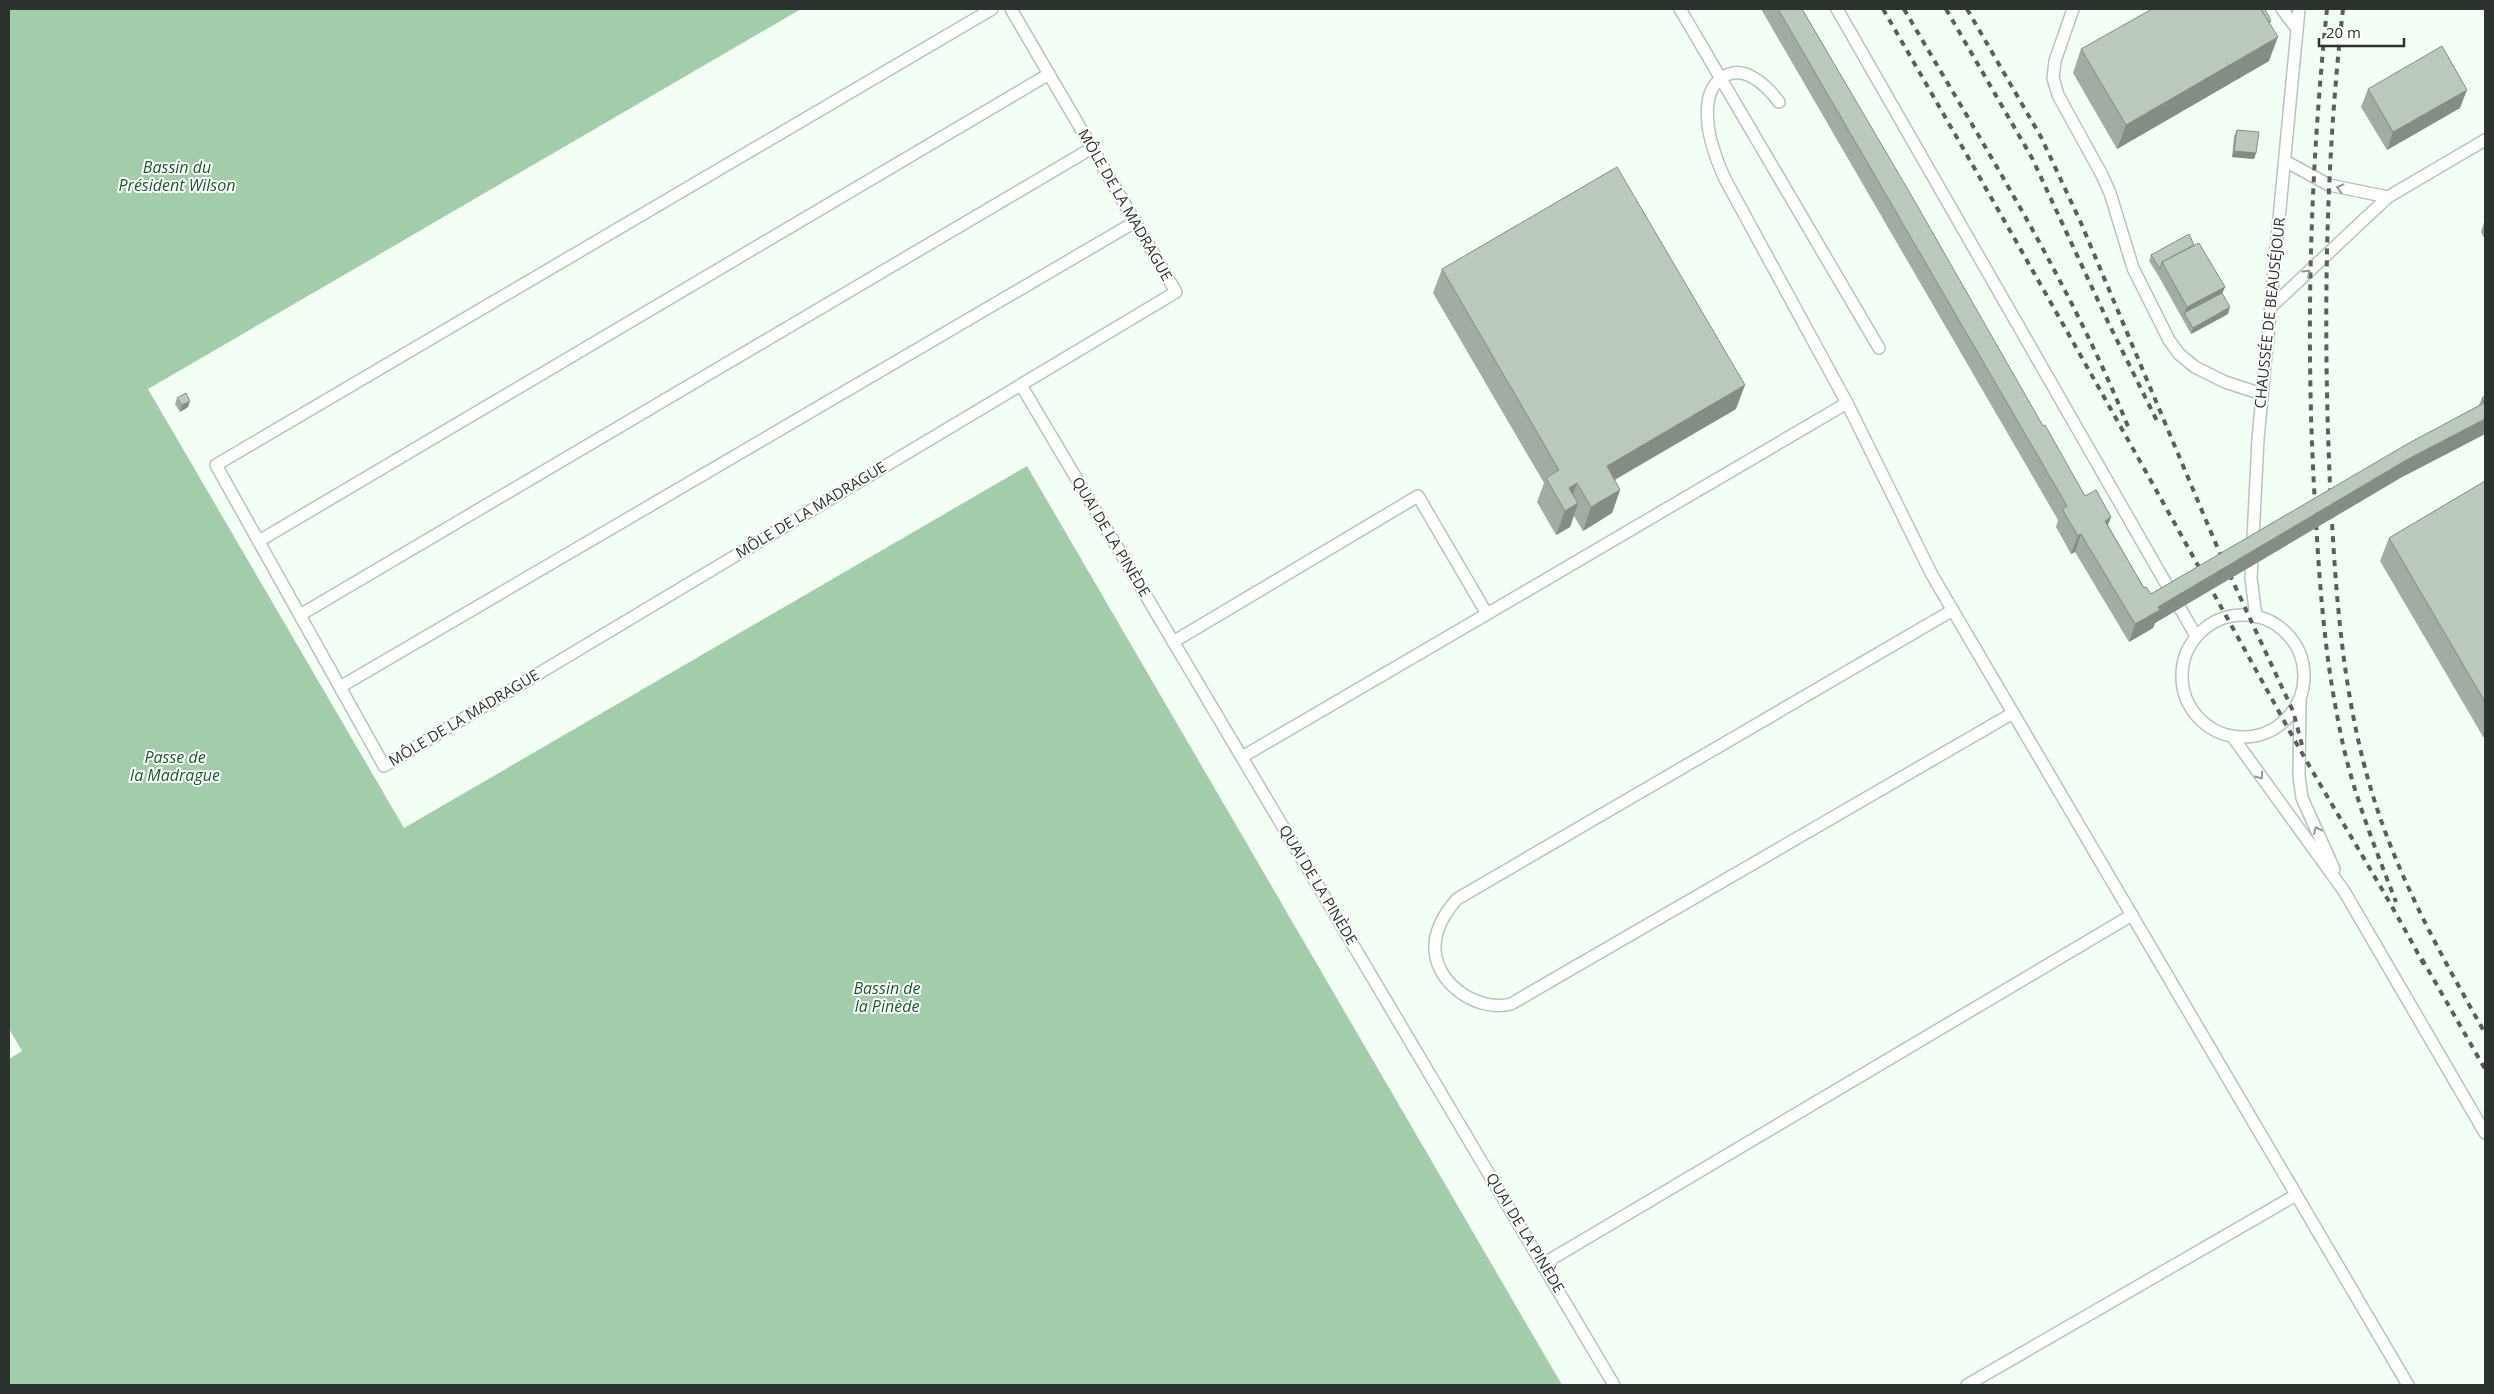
<svg xmlns="http://www.w3.org/2000/svg" width="2494" height="1394" font-family="'Open Sans',sans-serif">
  <rect width="100%" height="100%" fill="#f3fff5"/>
  <path fill="#a3ccab" d="M 9,9 L 801,9 L 148,389 L 404,828 L 1027,466 L 1562,1385 L 9,1385 L 9,1059 L 22,1051 L 9,1029 Z"/>
  <g fill="none" stroke-linecap="round" stroke-linejoin="round">
    <g stroke="#b7c5b9" stroke-width="14">
      <g id="lane">
        <path d="M 992,9 L 216,465 L 384,766 L 1176,292 L 1011,9"/>
        <path d="M 1680,9 L 1879,348"/>
        <path d="M 1837,9 L 2196,636"/>
        <path d="M 2073,9 L 2055,61 L 2053,78 L 2058,95 L 2102,175 L 2110,193 L 2133,268 L 2169,340 L 2179,354 L 2195,367 L 2225,382 L 2262,394"/>
        <path d="M 2282,9 L 2297,29"/>
        <path d="M 1779,102 C 1767,86 1743,62 1722,78 C 1716,82 1711,89 1709,97 C 1703,123 1714,155 1725,179 L 1847,403 L 1932,575 L 2408,1385"/>
        <path d="M 2285,161 L 2329,185 L 2388,197"/>
        <path d="M 2272,306 L 2388,197 L 2485,140"/>
        <path d="M 1021,385 L 1614,1385"/>
        <path d="M 259,541 L 1049,74"/>
        <path d="M 1953,610 L 1457,899 C 1444,914 1434,930 1435,951 C 1438,986 1479,1012 1511,1004 L 2013,713"/>
        <path d="M 300,615 L 1092,148"/>
        <circle cx="2243" cy="676" r="61"/>
        <path d="M 2256,617 L 2251,578 L 2258,439 L 2299,9"/>
        <path d="M 1173,642 L 1418,496 L 1487,614 L 1847,403"/>
        <path d="M 340,687 L 1135,222"/>
        <path d="M 2300,699 L 2299,776 L 2302,798 L 2334,869"/>
        <path d="M 2232,736 L 2344,891 L 2485,1133"/>
        <path d="M 1242,757 L 1487,614"/>
        <path d="M 1543,1264 L 2132,915"/>
        <path d="M 1967,1385 L 2296,1195"/>
      </g>
    </g>
    <use href="#lane" stroke="#fff" stroke-width="11"/>
    <g stroke="#586059" stroke-width="4" stroke-dasharray="6 6" stroke-linecap="butt">
      <path d="M 1883,9 C 2021,248 2156,488 2289,730 C 2333,809 2382,885 2424,965"/>
      <path d="M 1904,9 C 1984,146 2070,282 2129,429"/>
      <path d="M 1946,9 L 2032,158 L 2108,322 L 2157,421"/>
      <path d="M 1967,9 L 2041,137 L 2081,223 L 2221,556 L 2293,711 L 2302,745"/>
      <path d="M 2327,9 C 2310,173 2305,338 2315,504 C 2319,577 2324,652 2339,725 C 2350,786 2374,845 2396,902"/>
      <path d="M 2343,9 C 2325,168 2323,325 2330,485 C 2335,583 2341,683 2368,779 C 2393,869 2439,952 2485,1033"/>
      <path d="M 2422,959 L 2485,1069"/>
    </g>
  </g>
  <g fill="#a1ada3">
    <path d="M 1761,9 L 1802,9 L 2043,426 L 2085,496 L 2111,517 L 2108,525 L 2144,588 L 2151,594 L 2479,405 L 2482,398 L 2485,396 L 2485,435 L 2485,434 L 2402,477 L 2155,623 L 2153,628 L 2129,642 L 2075,552 L 2071,554 L 2056,527 L 2058,520 Z"/>
    <path d="M 2271,21 L 2270,24 L 2269,61 L 2117,149 L 2073,73 L 2081,49 Z"/>
    <path d="M 2368,89 L 2460,108 L 2387,150 L 2361,107 Z"/>
    <path d="M 2237,130 L 2256,153 L 2254,159 L 2232,157 L 2234,136 Z"/>
    <path d="M 2485,219 L 2485,240 L 2481,232 Z"/>
    <path d="M 2194,245 L 2225,287 L 2222,293 L 2228,314 L 2191,334 L 2158,275 L 2149,261 L 2151,255 Z"/>
    <path d="M 1442,269 L 1736,409 L 1615,480 L 1620,490 L 1612,513 L 1583,531 L 1574,516 L 1570,527 L 1556,535 L 1537,502 L 1544,483 L 1433,293 Z"/>
    <path d="M 177,398 L 188,407 L 180,412 L 175,404 Z"/>
    <path d="M 2485,481 L 2485,740 L 2380,561 L 2389,538 Z"/>
  </g>
  <g fill="#838d84">
    <path d="M 2278,37 L 2269,61 L 2117,149 L 2126,125 Z"/>
    <path d="M 2467,90 L 2460,108 L 2387,150 L 2393,132 Z"/>
    <path d="M 2234,151 L 2256,153 L 2254,159 L 2232,157 Z"/>
    <path d="M 2225,287 L 2220,299 L 2184,313 L 2182,319 L 2187,307 Z"/>
    <path d="M 2230,307 L 2228,314 L 2191,334 L 2193,328 Z"/>
    <path d="M 1745,385 L 1736,409 L 1598,489 L 1607,466 Z"/>
    <path d="M 190,401 L 188,407 L 180,412 L 182,405 Z"/>
    <path d="M 2485,419 L 2485,434 L 2402,477 L 2155,623 L 2153,628 L 2129,642 L 2135,624 L 2158,607 L 2408,459 Z"/>
    <path d="M 1577,483 L 1569,507 L 1569,488 Z"/>
    <path d="M 1620,490 L 1612,513 L 1583,531 L 1591,507 Z"/>
    <path d="M 1578,503 L 1570,527 L 1556,535 L 1565,511 Z"/>
    <path d="M 2111,517 L 2104,535 L 2105,521 Z"/>
    <path d="M 2081,534 L 2075,552 L 2071,554 L 2078,536 Z"/>
  </g>
  <g fill="#bbc9bd" stroke="#838d84">
    <path d="M 1778,9 L 1802,9 L 1914,200 L 2043,426 L 2045,425 L 2085,496 L 2096,490 L 2111,517 L 2105,521 L 2144,588 L 2146,587 L 2151,594 L 2409,443 L 2484,403 L 2482,398 L 2485,396 L 2485,419 L 2408,459 L 2158,607 L 2160,610 L 2135,624 L 2081,534 L 2078,536 L 2062,509 L 2067,506 Z"/>
    <path d="M 2152,9 L 2261,9 L 2278,37 L 2126,125 L 2081,49 Z"/>
    <path d="M 2261,9 L 2265,9 L 2271,21 L 2269,22 Z"/>
    <path d="M 2442,46 L 2467,90 L 2393,132 L 2368,89 Z"/>
    <path d="M 2237,130 L 2259,132 L 2256,153 L 2234,151 Z"/>
    <path d="M 1617,167 L 1745,385 L 1607,466 L 1620,490 L 1591,507 L 1577,483 L 1569,488 L 1578,503 L 1565,511 L 1546,478 L 1559,470 L 1442,269 Z"/>
    <path d="M 2189,234 L 2194,245 L 2162,262 L 2160,269 L 2151,255 Z"/>
    <path d="M 2199,243 L 2225,287 L 2187,307 L 2162,262 Z"/>
    <path d="M 2222,293 L 2230,307 L 2193,328 L 2184,313 Z"/>
    <path d="M 186,393 L 190,401 L 182,405 L 177,398 Z"/>
    <path d="M 2485,481 L 2485,702 L 2389,538 Z"/>
  </g>
  <defs><path id="oneway-chevron" d="M-2-3.5L2.5 0L-2 3.5" fill="none" stroke-width="1.6" stroke-linecap="round" stroke-linejoin="round" transform="scale(1.25)"/></defs>
  <g stroke="#969896">
    <use href="#oneway-chevron" transform="translate(2340 188) rotate(-166)"/>
    <use href="#oneway-chevron" transform="translate(2307 273) rotate(-43)"/>
    <use href="#oneway-chevron" transform="translate(2260 776) rotate(54)"/>
    <use href="#oneway-chevron" transform="translate(2317 830) rotate(-114)"/>
  </g>
  <g text-anchor="middle" stroke-width="4" stroke-linejoin="round" paint-order="stroke">
    <g font-size="15" fill="#2c322d" stroke="#fff">
      <text transform="translate(1125 205) rotate(60)" y="5">MÔLE DE LA MADRAGUE</text>
      <text transform="translate(2270 313) rotate(-84)" y="5">CHAUSSÉE DE BEAUSÉJOUR</text>
      <text transform="translate(811 510) rotate(-31)" y="5">MÔLE DE LA MADRAGUE</text>
      <text transform="translate(1111 537) rotate(59)" y="5">QUAI DE LA PINÈDE</text>
      <text transform="translate(464 718) rotate(-31)" y="5">MÔLE DE LA MADRAGUE</text>
      <text transform="translate(1318 885) rotate(59)" y="5">QUAI DE LA PINÈDE</text>
      <text transform="translate(1525 1233) rotate(59)" y="5">QUAI DE LA PINÈDE</text>
    </g>
    <g font-size="16" font-style="italic" fill="#1b582f" stroke="#fff">
      <text x="177" y="173">Bassin du<tspan x="177" dy="18">Président Wilson</tspan></text>
      <text x="175" y="763">Passe de<tspan x="175" dy="18">la Madrague</tspan></text>
      <text x="887" y="994">Bassin de<tspan x="887" dy="18">la Pinède</tspan></text>
    </g>
  </g>
  <rect width="2494" height="1394" fill="none" stroke="#2c322d" stroke-width="20"/>
  <path d="M2319 38v8h85v-8" fill="none" stroke="#2c322d" stroke-width="2.5"/>
  <text x="2326" y="38" font-size="15" fill="#2c322d" stroke="#ffffff" stroke-width="4" paint-order="stroke">20 m</text>
</svg>
